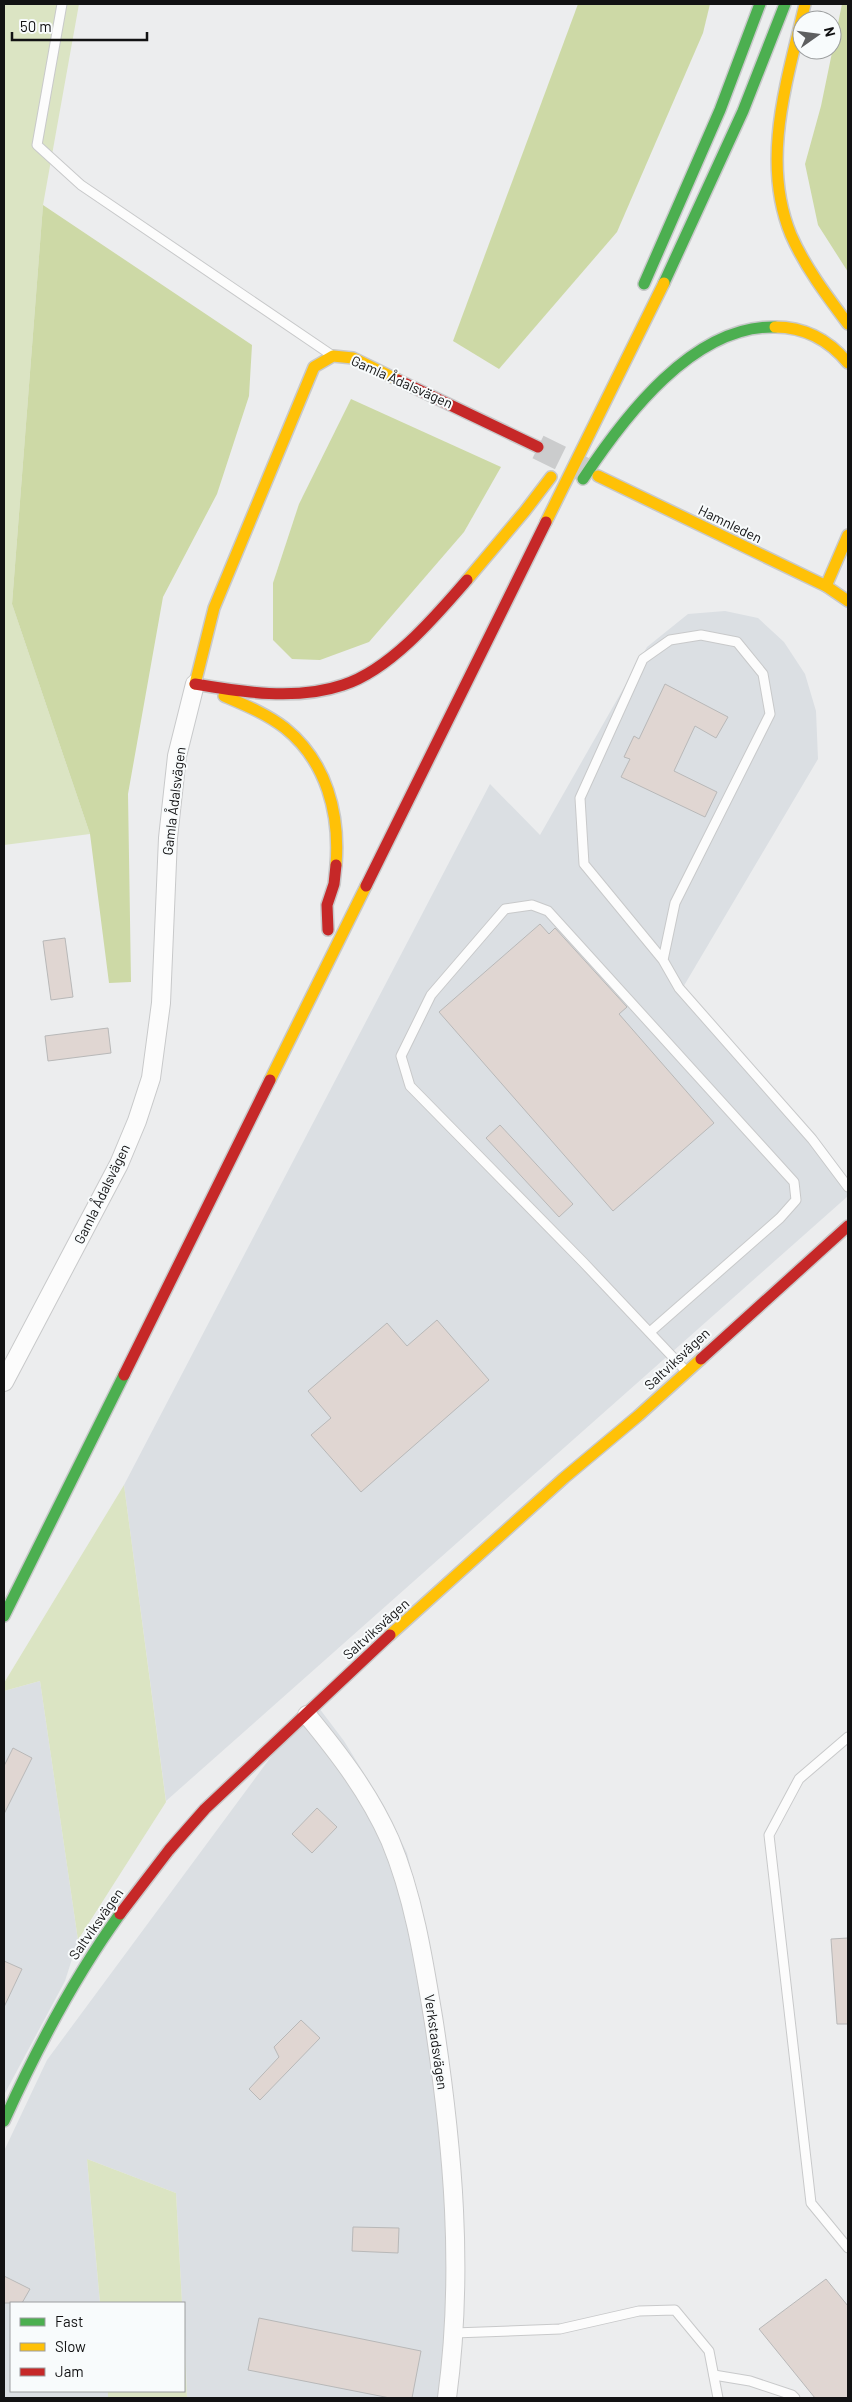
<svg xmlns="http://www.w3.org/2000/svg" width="852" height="2402" font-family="Barlow,sans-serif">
  <rect width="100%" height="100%" fill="#ecedee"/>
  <g fill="#dbdfe3">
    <path d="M 725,611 L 758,618 L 784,642 L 805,674 L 816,711 L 818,759 L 682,989 L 848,1181 L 848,1196 L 166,1801 L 124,1485 L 490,784 L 540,835 L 647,647 L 688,614 Z"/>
    <path d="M 40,1681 L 78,1940 L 65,1981 L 4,2095 L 4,1691 Z"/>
    <path d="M 313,1700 L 344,1741 L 383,1804 L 407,1853 L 420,1906 L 457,2174 L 451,2398 L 187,2398 L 184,2303 L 182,2303 L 176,2193 L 87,2159 L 100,2303 L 11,2303 L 11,2391 L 108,2391 L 109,2397 L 4,2398 L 4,2151 L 47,2060 Z"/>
  </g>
  <g fill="#dbe4c3">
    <path d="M 4,4 L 79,4 L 43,205 L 12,604 L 90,834 L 4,845 Z"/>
    <path d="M 124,1485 L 166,1802 L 78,1940 L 40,1681 L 4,1691 L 4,1683 Z"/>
    <path d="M 87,2159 L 176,2193 L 182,2303 L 100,2303 Z"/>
    <path d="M 184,2336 L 187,2398 L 108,2398 L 108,2391 L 184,2391 Z"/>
  </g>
  <g fill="#cdd9a6">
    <path d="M 578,4 L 710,4 L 703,33 L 617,232 L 499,369 L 453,341 Z"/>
    <path d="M 842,4 L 848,4 L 848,272 L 818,225 L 805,164 L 821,106 Z"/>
    <path d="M 43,205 L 252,345 L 249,396 L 217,494 L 163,597 L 128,794 L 131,982 L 109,983 L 90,834 L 12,604 Z"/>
    <path d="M 351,399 L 501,467 L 464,532 L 369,642 L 320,660 L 292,659 L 273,640 L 273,583 L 299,504 Z"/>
  </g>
  <g fill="#e0d6d2" stroke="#b8b8b8">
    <path d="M 665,684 L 728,717 L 716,738 L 695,726 L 674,771 L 717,792 L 705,817 L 621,777 L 630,759 L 624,757 L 634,736 L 639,739 Z"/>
    <path d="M 540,924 L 549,934 L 555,928 L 627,1007 L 619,1014 L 714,1123 L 613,1211 L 439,1012 Z"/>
    <path d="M 65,938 L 73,997 L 51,1000 L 43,941 Z"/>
    <path d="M 108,1028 L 111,1053 L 48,1061 L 45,1036 Z"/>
    <path d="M 500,1125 L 573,1204 L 559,1217 L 486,1138 Z"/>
    <path d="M 437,1320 L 489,1380 L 361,1492 L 311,1435 L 331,1418 L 308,1391 L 387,1323 L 407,1346 Z"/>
    <path d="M 13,1748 L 32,1758 L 4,1814 L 4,1766 Z"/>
    <path d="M 317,1808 L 337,1827 L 312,1853 L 292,1834 Z"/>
    <path d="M 848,1938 L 848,2024 L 837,2024 L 831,1939 Z"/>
    <path d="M 4,1961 L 22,1969 L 4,2007 Z"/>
    <path d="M 301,2020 L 320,2038 L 260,2100 L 249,2089 L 279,2057 L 274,2047 Z"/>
    <path d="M 353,2227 L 399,2228 L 398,2253 L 352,2251 Z"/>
    <path d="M 4,2276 L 30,2289 L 22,2303 L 4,2303 Z"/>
    <path d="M 826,2279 L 848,2306 L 848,2398 L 815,2398 L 759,2329 Z"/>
    <path d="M 259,2318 L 421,2351 L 412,2398 L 390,2398 L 248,2370 Z"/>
  </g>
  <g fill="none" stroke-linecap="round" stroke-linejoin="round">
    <path stroke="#cbcccd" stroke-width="25" stroke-dasharray="25 12" stroke-linecap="butt" d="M 538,447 L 591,473"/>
    <g stroke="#c8c9ca" stroke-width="11">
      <g id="lane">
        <path d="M 62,4 L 37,145 L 81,185 L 330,354"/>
        <path d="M 663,960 L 675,903 L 770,714 L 763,674 L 737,642 L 701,635 L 670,640 L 643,659 L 580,798 L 584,864 L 663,960 L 679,988 L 812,1139 L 848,1187"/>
        <path d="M 650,1332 L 780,1218 L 796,1200 L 794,1182 L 548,911 L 532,905 L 505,909 L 431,995 L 401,1056 L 410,1086 L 583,1262 L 686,1371"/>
        <path d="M 848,1737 L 799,1779 L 769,1835 L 811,2203 L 848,2248"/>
        <path d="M 454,2333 L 560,2329 L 639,2311 L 675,2310 L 709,2351 L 718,2398"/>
        <path d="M 714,2375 L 750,2381 L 792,2395 L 795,2398"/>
      </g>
    </g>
    <g stroke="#c8c9ca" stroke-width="20">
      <g id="street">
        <path d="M 4,1382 L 119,1164 L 137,1121 L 151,1078 L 161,1003 L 168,838 L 177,756 L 195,684"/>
        <path d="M 307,1715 C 340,1755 369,1793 390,1840 C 414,1897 424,1962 434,2023 C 453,2148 464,2272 447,2398"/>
      </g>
    </g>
    <g stroke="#c8c9ca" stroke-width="14">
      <g id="fast">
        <path d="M 664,283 L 743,111 L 785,4"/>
        <path d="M 644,284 L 720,110 L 760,4"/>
        <path d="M 583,479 C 624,417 693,325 775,327"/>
        <path d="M 4,1616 L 124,1375"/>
        <path d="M 4,2121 C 37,2048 73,1979 120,1914"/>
      </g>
    </g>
    <g stroke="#c8c9ca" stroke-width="14">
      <g id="slow">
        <path d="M 805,4 C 788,78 760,160 791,235 C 805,267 827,296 848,324"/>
        <path d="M 775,327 C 805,327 829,340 848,363"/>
        <path d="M 598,476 L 826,586 L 848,601"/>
        <path d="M 546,522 L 664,283"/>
        <path d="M 467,580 L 525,511 L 551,477"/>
        <path d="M 826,586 L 848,535"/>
        <path d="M 195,684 L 214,608 L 314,367 L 333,356 L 353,358 L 398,380"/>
        <path d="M 224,696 C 245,705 267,714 285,728 C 327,762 340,814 336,865"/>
        <path d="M 270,1080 L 366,886"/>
        <path d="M 390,1635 L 564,1478 L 638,1416 L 701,1359"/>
      </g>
    </g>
    <g stroke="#c8c9ca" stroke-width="14">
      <g id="jam">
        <path d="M 398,380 L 538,447"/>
        <path d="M 195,684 C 242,692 296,701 343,685 C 390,670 435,617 467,580"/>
        <path d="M 366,886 L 546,522"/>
        <path d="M 328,930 L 327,905 L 334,884 L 336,865"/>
        <path d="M 701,1359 L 848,1226"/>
        <path d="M 124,1375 L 270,1080"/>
        <path d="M 120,1914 L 169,1850 L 205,1809 L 390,1635"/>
      </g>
    </g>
    <use href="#lane" stroke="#fcfcfc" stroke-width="9"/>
    <use href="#street" stroke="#fcfcfc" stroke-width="18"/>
    <use href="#fast" stroke="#4caf50" stroke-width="11"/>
    <use href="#slow" stroke="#ffc107" stroke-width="11"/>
    <use href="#jam" stroke="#c62828" stroke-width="11"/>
  </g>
  <g text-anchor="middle" stroke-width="4" stroke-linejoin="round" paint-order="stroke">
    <g font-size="14" fill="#121213" stroke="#f8fbfc">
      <text transform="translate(402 382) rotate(24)" y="5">Gamla Ådalsvägen</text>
      <text transform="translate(730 524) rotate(26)" y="5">Hamnleden</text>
      <text transform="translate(174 801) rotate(-83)" y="5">Gamla Ådalsvägen</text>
      <text transform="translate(102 1194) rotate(-64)" y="5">Gamla Ådalsvägen</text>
      <text transform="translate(677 1359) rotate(-43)" y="5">Saltviksvägen</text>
      <text transform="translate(376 1629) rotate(-42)" y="5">Saltviksvägen</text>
      <text transform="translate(96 1924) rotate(-55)" y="5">Saltviksvägen</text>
      <text transform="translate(436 2042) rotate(82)" y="5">Verkstadsvägen</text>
    </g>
  </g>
  <rect width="852" height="2402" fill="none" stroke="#121213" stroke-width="10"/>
  <rect x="10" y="2302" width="175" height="90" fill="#f8fbfc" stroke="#9c9e9f"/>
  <rect x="20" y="2318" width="25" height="8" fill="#4caf50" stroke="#9c9e9f"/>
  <text x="55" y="2327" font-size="15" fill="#121213">Fast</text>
  <rect x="20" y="2343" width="25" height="8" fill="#ffc107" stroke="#9c9e9f"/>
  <text x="55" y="2352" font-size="15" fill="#121213">Slow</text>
  <rect x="20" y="2368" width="25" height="8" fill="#c62828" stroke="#9c9e9f"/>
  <text x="55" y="2377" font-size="15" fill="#121213">Jam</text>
  <g transform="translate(817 35) rotate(76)"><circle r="24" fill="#f8fbfc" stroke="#9c9e9f"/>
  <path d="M0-4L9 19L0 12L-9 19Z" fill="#5e5f60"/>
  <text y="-8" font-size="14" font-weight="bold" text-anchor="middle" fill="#121213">N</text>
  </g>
  <path d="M12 32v8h135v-8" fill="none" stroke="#121213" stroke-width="2.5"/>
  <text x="20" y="32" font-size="15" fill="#121213" stroke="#f8fbfc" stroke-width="4" paint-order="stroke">50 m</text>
</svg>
